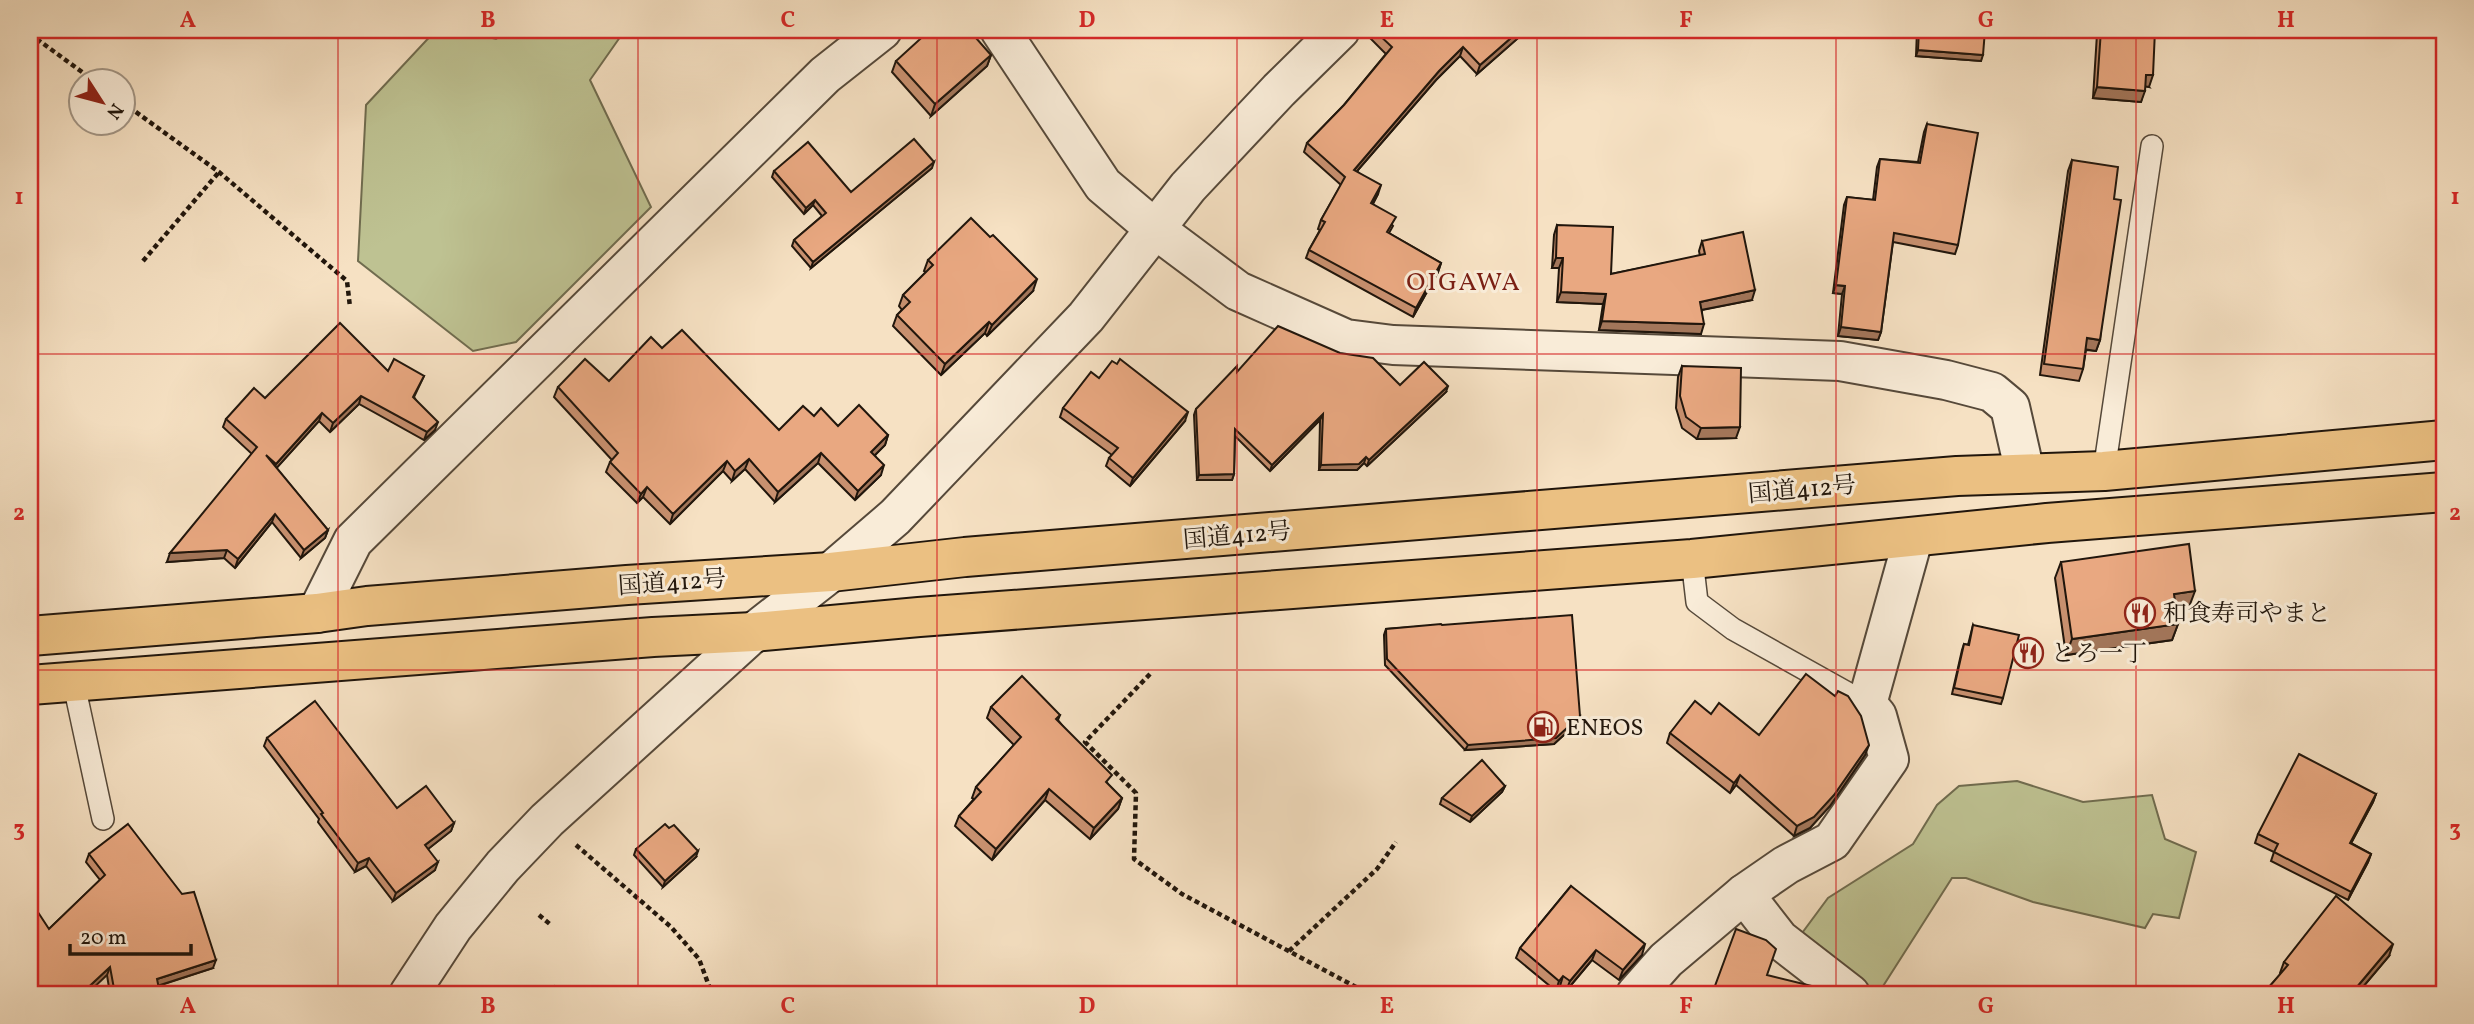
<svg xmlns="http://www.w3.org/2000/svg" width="2474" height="1024" font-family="Vollkorn,'Noto Serif JP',serif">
  <rect width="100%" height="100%" fill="#f6e1c3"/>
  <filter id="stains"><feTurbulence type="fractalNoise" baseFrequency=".00286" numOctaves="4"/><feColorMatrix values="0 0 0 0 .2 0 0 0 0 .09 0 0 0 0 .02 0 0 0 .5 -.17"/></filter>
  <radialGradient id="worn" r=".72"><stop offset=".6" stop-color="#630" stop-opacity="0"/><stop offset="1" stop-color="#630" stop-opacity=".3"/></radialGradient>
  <g fill="#bec292" stroke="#706c4f" stroke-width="2">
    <path d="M 436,30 L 460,30 L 496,39 L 509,30 L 625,30 L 590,80 L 651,207 L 516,342 L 473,351 L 358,261 L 366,105 Z"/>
    <path d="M 2017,781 L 2083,802 L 2152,795 L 2165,839 L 2196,852 L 2179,918 L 2153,914 L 2145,928 L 2033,902 L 1966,878 L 1952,878 L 1878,994 L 1873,994 L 1794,944 L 1828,898 L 1913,844 L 1937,805 L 1959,786 Z"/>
  </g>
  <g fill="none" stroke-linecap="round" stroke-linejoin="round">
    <g stroke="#56493a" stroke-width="24">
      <g id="service">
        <path d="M 2104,471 L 2152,146"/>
        <path d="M 1692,559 L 1697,602 L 1733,629 L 1867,704"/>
        <path d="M 73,680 L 103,819"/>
      </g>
    </g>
    <g stroke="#56493a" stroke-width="42">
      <g id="minor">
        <path d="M 1000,30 L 1103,185 L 1155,229 L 1238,291 L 1346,339 L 1393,345 L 1840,361 L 1946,380 L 1992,392 L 2010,407 L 2025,473"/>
        <path d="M 317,613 L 353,541 L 825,75 L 882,30"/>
        <path d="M 1744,894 L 1779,939 L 1850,994"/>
        <path d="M 1636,994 L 1666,960 L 1744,894 L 1786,865 L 1832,841 L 1889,759 L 1877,716 L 1867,704 L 1913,539"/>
      </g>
    </g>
    <g stroke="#56493a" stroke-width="42">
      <path id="tertiary" d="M 409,994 L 453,927 L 503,866 L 547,820 L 754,632 L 831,572 L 895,517 L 1086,317 L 1188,187 L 1279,90 L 1340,30"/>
    </g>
    <g stroke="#21160c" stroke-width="42">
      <g id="trunk">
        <path d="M 30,636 L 317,613 L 367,606 L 627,585 L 831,572 L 965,557 L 1957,476 L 2104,471 L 2444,440"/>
        <path d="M 30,685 L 653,637 L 754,632 L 919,617 L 1692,559 L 2047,523 L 2444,492"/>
      </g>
    </g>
    <g stroke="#21160c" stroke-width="4.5" stroke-dasharray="5 3.5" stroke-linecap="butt">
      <path d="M 30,34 L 93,80"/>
      <path d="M 122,102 L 219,172 L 347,281 L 350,307"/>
      <path d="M 143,261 L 219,172"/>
      <path d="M 1150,674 L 1085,742 L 1136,793 L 1134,859 L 1182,894 L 1369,994"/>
      <path d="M 576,845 L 671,927 L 699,959 L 712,994"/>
      <path d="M 539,915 L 551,925"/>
      <path d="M 1289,951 L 1377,869 L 1396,842"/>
      <path d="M 629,991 L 632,994"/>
    </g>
    <use href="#service" stroke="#f9ecd8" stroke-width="21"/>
    <use href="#minor" stroke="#f9ecd8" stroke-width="38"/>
    <use href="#tertiary" stroke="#f9ecd8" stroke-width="38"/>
    <use href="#trunk" stroke="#ebc082" stroke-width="38"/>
  </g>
  <g fill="#c8906f" stroke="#21160c" stroke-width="2">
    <path d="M 1371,30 L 1526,30 L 1525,32 L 1477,74 L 1460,56 L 1436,80 L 1357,171 L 1378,194 L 1373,204 L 1393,226 L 1389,233 L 1441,263 L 1438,272 L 1413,317 L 1306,258 L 1309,250 L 1320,230 L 1318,229 L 1321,220 L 1341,185 L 1304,152 L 1307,143 L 1344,105 L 1386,54 L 1369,37 Z"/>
    <path d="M 1917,30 L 1985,30 L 1981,61 L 1916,56 Z"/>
    <path d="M 2098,30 L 2101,30 L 2149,87 L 2145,86 L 2141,102 L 2093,98 L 2097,34 Z"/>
    <path d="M 991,55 L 987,66 L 931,116 L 892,72 L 896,61 Z"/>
    <path d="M 1927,124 L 1958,245 L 1955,254 L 1893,242 L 1881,332 L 1878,340 L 1838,336 L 1842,294 L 1833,293 L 1844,205 L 1847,197 L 1873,200 L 1877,167 L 1880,159 L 1918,162 L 1924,132 Z"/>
    <path d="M 2072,160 L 2114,199 L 2100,340 L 2096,351 L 2086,350 L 2083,369 L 2079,381 L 2040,375 L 2068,171 Z"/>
    <path d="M 932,168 L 811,268 L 792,246 L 794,240 L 822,216 L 813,205 L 804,214 L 772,177 L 774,171 L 851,192 Z"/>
    <path d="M 1557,225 L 1611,274 L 1700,256 L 1699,251 L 1702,241 L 1752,300 L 1702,310 L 1701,334 L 1599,330 L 1603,304 L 1557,302 L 1559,268 L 1552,268 L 1554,235 Z"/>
    <path d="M 928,260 L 1033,291 L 987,336 L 985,333 L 941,375 L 893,326 L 897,315 L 902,310 L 899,306 L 903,295 L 926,272 L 924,271 Z"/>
    <path d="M 662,348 L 779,430 L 814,416 L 838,426 L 888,435 L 885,445 L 875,455 L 881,475 L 855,500 L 818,463 L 775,502 L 745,469 L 732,481 L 723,471 L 670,524 L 643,497 L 637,503 L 606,472 L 610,462 L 612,460 L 554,397 L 558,387 L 609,381 Z"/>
    <path d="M 1682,366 L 1736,438 L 1697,439 L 1682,428 L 1676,408 L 1678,377 Z"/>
    <path d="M 388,371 L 424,376 L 414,397 L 435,430 L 424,440 L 359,404 L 330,432 L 319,421 L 276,468 L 328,530 L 325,538 L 301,558 L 272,522 L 235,568 L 224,558 L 167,562 L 252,454 L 223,427 L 226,419 L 265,398 Z"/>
    <path d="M 1099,378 L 1185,421 L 1130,486 L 1106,466 L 1109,458 L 1112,455 L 1060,417 L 1063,408 Z"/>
    <path d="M 1400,385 L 1446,392 L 1367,466 L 1364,463 L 1357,470 L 1319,470 L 1320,420 L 1270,471 L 1235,436 L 1234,474 L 1232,480 L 1197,480 L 1194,415 L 1196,409 Z"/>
    <path d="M 2061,562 L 2189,607 L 2176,609 L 2178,624 L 2172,640 L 2066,655 L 2055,578 Z"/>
    <path d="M 1442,625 L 1578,722 L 1554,744 L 1465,750 L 1385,665 L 1384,635 L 1386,629 Z"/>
    <path d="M 1973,625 L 2003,698 L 2001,704 L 1952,694 L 1962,650 L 1964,644 L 1968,645 Z"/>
    <path d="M 991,707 L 1060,715 L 1058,720 L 1109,785 L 1122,798 L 1118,809 L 1090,839 L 1045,800 L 992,860 L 955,826 L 959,816 L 974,799 L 972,798 L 976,787 L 1014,745 L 987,718 Z"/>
    <path d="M 1711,714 L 1759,735 L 1865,755 L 1830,806 L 1810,828 L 1794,836 L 1736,785 L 1730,793 L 1667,743 L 1670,733 Z"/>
    <path d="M 267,738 L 397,808 L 454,823 L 451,831 L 428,849 L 435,870 L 393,901 L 366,866 L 355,872 L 318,822 L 319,819 L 264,746 Z"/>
    <path d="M 1505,786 L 1502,792 L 1470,822 L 1440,804 L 1442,798 Z"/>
    <path d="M 2376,794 L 2373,802 L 2351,843 L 2371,854 L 2368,862 L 2348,900 L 2271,861 L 2274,852 L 2255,843 L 2258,834 Z"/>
    <path d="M 636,849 L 696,857 L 663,887 L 634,855 Z"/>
    <path d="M 89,854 L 213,968 L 158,986 L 160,994 L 110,994 L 107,975 L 49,929 L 100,880 L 86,862 Z"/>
    <path d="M 1571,886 L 1642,955 L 1619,980 L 1592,960 L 1566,991 L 1560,986 L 1556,991 L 1516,958 L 1520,948 Z"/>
    <path d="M 2389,956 L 2357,994 L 2266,994 L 2269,987 L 2281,974 L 2280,973 L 2284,962 Z"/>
  </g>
  <g fill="#a3765a" stroke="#21160c" stroke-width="2">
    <path d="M 1520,30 L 1526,30 L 1525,32 L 1477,74 L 1480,65 Z"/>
    <path d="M 1463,47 L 1460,56 L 1436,80 L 1351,178 L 1354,170 L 1439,71 Z"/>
    <path d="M 1918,50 L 1983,55 L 1981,61 L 1916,56 Z"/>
    <path d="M 991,55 L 987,66 L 931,116 L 935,104 Z"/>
    <path d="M 2146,75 L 2153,75 L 2149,87 L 2142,86 Z"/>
    <path d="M 2097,87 L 2145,91 L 2141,102 L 2093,98 Z"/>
    <path d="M 934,162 L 932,168 L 811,268 L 813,262 Z"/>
    <path d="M 1381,185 L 1378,194 L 1368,212 L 1371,203 Z"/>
    <path d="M 815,200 L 813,205 L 804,214 L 806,208 Z"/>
    <path d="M 1556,258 L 1563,258 L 1559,268 L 1552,268 Z"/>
    <path d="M 1441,263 L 1438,272 L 1413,317 L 1416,308 Z"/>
    <path d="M 1037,279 L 1033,291 L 987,336 L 992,325 Z"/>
    <path d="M 1836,285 L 1845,286 L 1842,294 L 1833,293 Z"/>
    <path d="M 1755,290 L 1752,300 L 1696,311 L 1700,302 Z"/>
    <path d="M 1561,292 L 1606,294 L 1603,304 L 1557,302 Z"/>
    <path d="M 1602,321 L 1704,324 L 1701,334 L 1599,330 Z"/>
    <path d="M 989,322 L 985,333 L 941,375 L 945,364 Z"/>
    <path d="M 1841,327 L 1881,332 L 1878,340 L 1838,336 Z"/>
    <path d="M 2087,338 L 2100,340 L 2096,351 L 2083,349 Z"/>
    <path d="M 1448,386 L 1446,392 L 1367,466 L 1369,460 Z"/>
    <path d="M 361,396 L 359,404 L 330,432 L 333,423 Z"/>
    <path d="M 1188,412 L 1185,421 L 1130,486 L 1133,478 Z"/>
    <path d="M 322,413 L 319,421 L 273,472 L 276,464 Z"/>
    <path d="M 1323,414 L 1320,420 L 1270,471 L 1272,465 Z"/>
    <path d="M 438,422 L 435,430 L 424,440 L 427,432 Z"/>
    <path d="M 1740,427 L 1736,438 L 1697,439 L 1701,428 Z"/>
    <path d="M 888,435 L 885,445 L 868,462 L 871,452 Z"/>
    <path d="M 821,453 L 818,463 L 775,502 L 778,492 Z"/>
    <path d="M 1366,457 L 1364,463 L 1357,470 L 1319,470 L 1321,465 Z"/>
    <path d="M 749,459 L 745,469 L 732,481 L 735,471 Z"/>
    <path d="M 727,461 L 723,471 L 670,524 L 673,514 Z"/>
    <path d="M 884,465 L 881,475 L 855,500 L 858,491 Z"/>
    <path d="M 1234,474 L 1232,480 L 1197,480 L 1199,475 Z"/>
    <path d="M 647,487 L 643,497 L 637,503 L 641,494 Z"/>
    <path d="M 275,514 L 272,522 L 235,568 L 238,559 Z"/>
    <path d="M 328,530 L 325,538 L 301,558 L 304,550 Z"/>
    <path d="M 227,550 L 224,558 L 167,562 L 170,553 Z"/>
    <path d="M 2195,591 L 2189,607 L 2168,610 L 2174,594 Z"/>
    <path d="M 2178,624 L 2172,640 L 2066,655 L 2072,639 Z"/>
    <path d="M 1580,716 L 1578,722 L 1554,744 L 1465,750 L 1468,745 Z"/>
    <path d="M 1869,745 L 1865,755 L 1830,806 L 1810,828 L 1794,836 L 1797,826 Z"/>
    <path d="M 1740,775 L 1736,785 L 1730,793 L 1734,783 Z"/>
    <path d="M 1505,786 L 1502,792 L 1470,822 L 1472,816 Z"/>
    <path d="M 1049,789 L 1045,800 L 992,860 L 996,849 Z"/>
    <path d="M 2376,794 L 2373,802 L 2347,851 L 2350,843 Z"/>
    <path d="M 1122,798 L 1118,809 L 1090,839 L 1094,828 Z"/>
    <path d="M 454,823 L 451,831 L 423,853 L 425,845 Z"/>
    <path d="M 698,851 L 696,857 L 663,887 L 665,881 Z"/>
    <path d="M 2371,854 L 2368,862 L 2348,900 L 2351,892 Z"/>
    <path d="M 369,858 L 366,866 L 355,872 L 358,863 Z"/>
    <path d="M 438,862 L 435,870 L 393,901 L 396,893 Z"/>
    <path d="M 1645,944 L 1642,955 L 1619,980 L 1623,970 Z"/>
    <path d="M 2393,944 L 2389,956 L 2357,994 L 2351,994 Z"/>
    <path d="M 1596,950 L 1592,960 L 1566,991 L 1570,981 Z"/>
    <path d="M 216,960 L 213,968 L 154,987 L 157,979 Z"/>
    <path d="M 110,967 L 107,975 L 87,994 L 81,994 Z"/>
    <path d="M 1563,976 L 1560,986 L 1556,991 L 1559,981 Z"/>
  </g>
  <g fill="#e9a881" stroke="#21160c" stroke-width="2">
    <path d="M 930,30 L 969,30 L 991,55 L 935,104 L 896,61 Z"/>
    <path d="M 1374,30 L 1520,30 L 1480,65 L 1463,47 L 1439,71 L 1354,170 L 1381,185 L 1371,203 L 1396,217 L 1387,232 L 1441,263 L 1416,308 L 1309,250 L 1325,222 L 1321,220 L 1345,177 L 1307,143 L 1344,105 L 1392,47 Z"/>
    <path d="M 1919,30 L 1985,30 L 1983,55 L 1918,50 Z"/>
    <path d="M 2101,30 L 2155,30 L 2153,75 L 2146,75 L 2145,91 L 2097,87 Z"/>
    <path d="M 1927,124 L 1978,133 L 1958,245 L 1894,233 L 1881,332 L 1841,327 L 1845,286 L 1836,285 L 1847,197 L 1875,200 L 1880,159 L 1920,163 Z"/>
    <path d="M 914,139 L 934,162 L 813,262 L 794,240 L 826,213 L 815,200 L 806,208 L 774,171 L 808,142 L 851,192 Z"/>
    <path d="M 2072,160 L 2118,167 L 2114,199 L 2121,200 L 2100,340 L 2087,338 L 2083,369 L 2044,364 Z"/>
    <path d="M 971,218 L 990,237 L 993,235 L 1037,279 L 992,325 L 989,322 L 945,364 L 897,315 L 910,302 L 903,295 L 933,265 L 928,260 Z"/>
    <path d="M 1557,225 L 1613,227 L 1611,274 L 1705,254 L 1702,241 L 1743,232 L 1755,290 L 1700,302 L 1704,324 L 1602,321 L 1606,294 L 1561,292 L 1563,258 L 1556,258 Z"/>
    <path d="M 340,323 L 388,371 L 394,359 L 424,376 L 413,397 L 438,422 L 427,432 L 361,396 L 333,423 L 322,413 L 276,464 L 266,455 L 328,530 L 304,550 L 275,514 L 238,559 L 227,550 L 170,553 L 257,447 L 226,419 L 254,388 L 265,398 Z"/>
    <path d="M 1278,326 L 1340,353 L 1373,358 L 1400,385 L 1424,362 L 1448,386 L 1369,460 L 1366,457 L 1359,464 L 1321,465 L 1323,414 L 1272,465 L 1235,429 L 1234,474 L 1199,475 L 1196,409 L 1237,366 L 1237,372 Z"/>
    <path d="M 682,330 L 779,430 L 803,406 L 814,416 L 821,408 L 838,426 L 859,405 L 888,435 L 871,452 L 884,465 L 858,491 L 821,453 L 778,492 L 749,459 L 735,471 L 727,461 L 673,514 L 647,487 L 641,494 L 610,462 L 618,453 L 558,387 L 585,359 L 609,381 L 651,337 L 662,348 Z"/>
    <path d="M 1120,359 L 1188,412 L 1133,478 L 1109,458 L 1118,448 L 1063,408 L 1091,372 L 1099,378 L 1112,361 L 1117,364 Z"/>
    <path d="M 1682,366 L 1741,368 L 1740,427 L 1701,428 L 1686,417 L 1680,396 Z"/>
    <path d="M 2189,544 L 2195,591 L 2174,594 L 2178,624 L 2072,639 L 2061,562 Z"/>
    <path d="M 1572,615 L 1580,716 L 1556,738 L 1468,745 L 1387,659 L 1386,629 L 1441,624 L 1442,625 Z"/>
    <path d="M 1973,625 L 2019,635 L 2003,698 L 1954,688 L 1964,644 L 1969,645 Z"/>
    <path d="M 1806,674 L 1835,696 L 1838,691 L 1848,696 L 1861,716 L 1869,745 L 1834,795 L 1814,817 L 1797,826 L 1740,775 L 1734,783 L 1670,733 L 1695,701 L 1711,714 L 1719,703 L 1759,735 Z"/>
    <path d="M 1022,676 L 1060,715 L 1056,719 L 1112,775 L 1106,782 L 1122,798 L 1094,828 L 1049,789 L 996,849 L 959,816 L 981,792 L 976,787 L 1021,737 L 991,707 Z"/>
    <path d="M 315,701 L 397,808 L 426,786 L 454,823 L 425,845 L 438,862 L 396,893 L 369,858 L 358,863 L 321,814 L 323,813 L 267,738 Z"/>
    <path d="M 2299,754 L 2376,794 L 2350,843 L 2371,854 L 2351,892 L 2274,852 L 2278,844 L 2258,834 Z"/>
    <path d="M 1482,760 L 1505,786 L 1472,816 L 1442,798 Z"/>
    <path d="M 128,824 L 182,894 L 194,892 L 216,960 L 157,979 L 160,994 L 115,994 L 110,967 L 81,994 L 30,994 L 30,900 L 49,929 L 105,875 L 89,854 Z"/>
    <path d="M 665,824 L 669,828 L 674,825 L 698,851 L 665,881 L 636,849 Z"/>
    <path d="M 1571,886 L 1645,944 L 1623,970 L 1596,950 L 1570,981 L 1563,976 L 1559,981 L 1520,948 Z"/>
    <path d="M 2336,896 L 2393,944 L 2351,994 L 2277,994 L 2269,987 L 2288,965 L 2284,962 Z"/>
    <path d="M 1736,929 L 1766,940 L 1776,949 L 1767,975 L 1820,988 L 1819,992 L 1827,994 L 1712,994 Z"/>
    <path d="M 555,986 L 567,994 L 549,994 Z"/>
  </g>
  <path fill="none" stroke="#d62828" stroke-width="2" stroke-opacity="0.55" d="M 338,30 L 338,994M 638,30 L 638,994M 937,30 L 937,994M 1237,30 L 1237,994M 1537,30 L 1537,994M 1836,30 L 1836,994M 2136,30 L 2136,994M 30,354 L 2444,354M 30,670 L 2444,670"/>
  <defs>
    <g id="restaurant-ring" transform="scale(1.575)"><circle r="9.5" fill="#f9ecd8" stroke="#8f2418" stroke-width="1.5"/><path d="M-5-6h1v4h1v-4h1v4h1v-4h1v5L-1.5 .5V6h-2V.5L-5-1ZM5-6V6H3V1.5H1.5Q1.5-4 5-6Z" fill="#8f2418"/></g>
    <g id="fuel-ring" transform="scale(1.575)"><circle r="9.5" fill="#f9ecd8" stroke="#8f2418" stroke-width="1.5"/><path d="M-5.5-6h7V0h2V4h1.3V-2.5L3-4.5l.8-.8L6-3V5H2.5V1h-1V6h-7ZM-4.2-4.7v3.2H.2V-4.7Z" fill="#8f2418"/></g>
  </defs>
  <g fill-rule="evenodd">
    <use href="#restaurant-ring" x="2140" y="613"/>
    <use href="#restaurant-ring" x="2028" y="653"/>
    <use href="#fuel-ring" x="1543" y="727"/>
  </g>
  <g text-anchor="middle" stroke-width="6" stroke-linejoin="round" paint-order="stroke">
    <g font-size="24" fill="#21160c" stroke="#f9ecd8">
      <text transform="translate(1802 489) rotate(-5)" y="8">国道412号</text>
      <text transform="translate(1237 535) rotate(-5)" y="8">国道412号</text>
      <text transform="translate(672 582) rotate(-4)" y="8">国道412号</text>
    </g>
    <g font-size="24" fill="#21160c" stroke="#f9ecd8" text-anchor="start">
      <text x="2163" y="621">和食寿司やまと</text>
      <text x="2051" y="661">とろ一丁</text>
      <text x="1566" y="735">ENEOS</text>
    </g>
    <g font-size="26" letter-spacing="2" fill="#7a1f14" stroke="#f9ecd8">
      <text x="1464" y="290">OIGAWA</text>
    </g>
  </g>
  <rect width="2474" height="1024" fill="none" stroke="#f6e1c3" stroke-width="77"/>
  <g transform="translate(102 102) rotate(126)"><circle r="33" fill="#f9ecd8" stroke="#a39686" stroke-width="2"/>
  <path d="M0-5L12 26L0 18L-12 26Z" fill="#8f2418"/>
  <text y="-10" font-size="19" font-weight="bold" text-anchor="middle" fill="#21160c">N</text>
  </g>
  <path d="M70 944v10h121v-10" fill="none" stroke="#21160c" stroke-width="3.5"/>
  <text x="80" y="944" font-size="21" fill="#21160c" stroke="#f9ecd8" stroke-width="5" paint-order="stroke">20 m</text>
  <rect x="38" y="38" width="2398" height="948" fill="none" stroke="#d62828" stroke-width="2.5"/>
  <g font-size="23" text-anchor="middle" font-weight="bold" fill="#d62828">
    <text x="188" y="27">A</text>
    <text x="488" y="27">B</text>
    <text x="788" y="27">C</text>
    <text x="1087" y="27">D</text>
    <text x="1387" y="27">E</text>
    <text x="1686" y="27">F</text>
    <text x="1986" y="27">G</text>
    <text x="2286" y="27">H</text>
    <text x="19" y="204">1</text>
    <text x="2455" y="204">1</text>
    <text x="19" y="520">2</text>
    <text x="2455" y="520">2</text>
    <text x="19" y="836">3</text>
    <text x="2455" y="836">3</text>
    <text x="188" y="1013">A</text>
    <text x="488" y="1013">B</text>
    <text x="788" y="1013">C</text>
    <text x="1087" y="1013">D</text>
    <text x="1387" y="1013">E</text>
    <text x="1686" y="1013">F</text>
    <text x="1986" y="1013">G</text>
    <text x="2286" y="1013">H</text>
  </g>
  <rect width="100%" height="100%" filter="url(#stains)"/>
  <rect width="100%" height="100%" fill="url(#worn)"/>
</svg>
